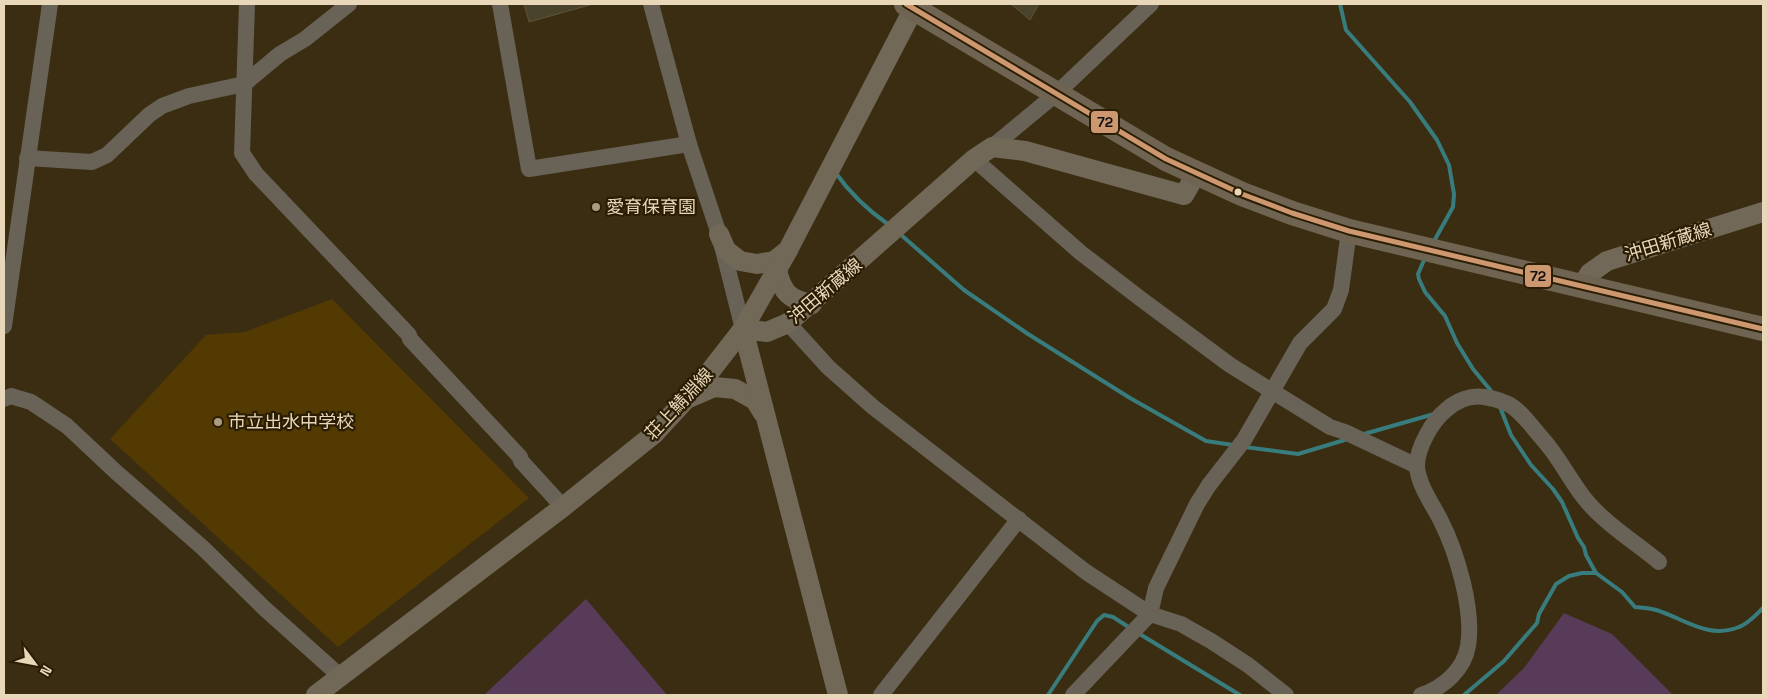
<svg xmlns="http://www.w3.org/2000/svg" width="1767" height="699" font-family="'Space Grotesk','Noto Sans JP',sans-serif">
  <rect width="100%" height="100%" fill="#3a2d11"/>
  <path fill="#533a02" d="M 332,299 L 529,498 L 338,647 L 110,439 L 206,335 L 245,332 Z"/>
  <g fill="#583a59">
    <path d="M 586,599 L 667,695 L 484,695 Z"/>
    <path d="M 1564,613 L 1612,634 L 1673,695 L 1496,695 L 1524,668 Z"/>
  </g>
  <g fill="none" stroke-linecap="round" stroke-linejoin="round">
    <g stroke="#397c7d" stroke-width="4">
      <path d="M 1340,4 L 1346,30 L 1410,102 L 1437,140 L 1449,165 L 1454,194 L 1453,207 L 1433,243"/>
      <path d="M 835,172 C 849,192 869,211 889,225"/>
      <path d="M 900,234 L 964,290 L 1028,334 L 1130,398 L 1206,441 L 1233,445"/>
      <path d="M 1425,258 L 1418,274 L 1419,279 L 1425,292 L 1445,316 L 1457,343 L 1473,369 L 1492,392"/>
      <path d="M 1500,407 L 1511,435 L 1531,465 L 1553,489 L 1562,502 L 1578,538 L 1584,547 L 1586,555 L 1596,573 L 1622,592 L 1635,607 C 1644,608 1653,608 1662,612 C 1687,621 1710,639 1739,627 C 1748,624 1756,615 1763,608"/>
      <path d="M 1364,434 L 1434,414"/>
      <path d="M 1245,447 L 1298,454 L 1348,439"/>
      <path d="M 1138,633 L 1240,695"/>
      <path d="M 1048,695 L 1097,621 L 1104,615 L 1113,617 L 1130,628"/>
      <path d="M 1464,695 L 1504,661 L 1537,623 L 1539,614 L 1556,584 L 1569,576 L 1582,573 L 1596,573"/>
    </g>
  </g>
  <g fill="#4a432b" stroke="#5d5439">
    <path d="M 524,4 L 593,4 L 529,22 Z"/>
    <path d="M 1011,4 L 1039,4 L 1030,20 Z"/>
  </g>
  <g fill="none" stroke-linecap="round" stroke-linejoin="round">
    <g stroke="#686257" stroke-width="16">
      <path d="M 247,4 L 242,153 L 256,174 L 409,335 L 410,339 L 520,457 L 521,461 L 563,507"/>
      <path d="M 500,4 L 529,169 L 689,144"/>
      <path d="M 651,4 L 689,144 L 719,234 L 743,329"/>
      <path d="M 992,147 L 1057,93 L 1151,4"/>
      <path d="M 27,158 L 92,162 L 107,155 L 149,115 L 162,106 L 189,96 L 244,84 L 280,54 L 305,39 L 349,4"/>
      <path d="M 974,159 L 1081,253 L 1141,299 L 1230,365 L 1330,427 L 1345,432 L 1417,466"/>
      <path d="M 788,323 L 828,367 L 873,407 L 1086,572 L 1150,614 L 1181,624 L 1211,641 L 1248,665 L 1286,695"/>
      <path d="M 4,326 L 50,4"/>
      <path d="M 4,399 L 11,396 L 31,402 L 67,426 L 116,472 L 203,548 L 264,608 L 340,676"/>
      <path d="M 881,695 L 1019,519"/>
      <path d="M 1073,695 L 1150,614 L 1156,588 L 1197,504 L 1209,485 L 1244,440 L 1300,343 L 1334,309 L 1341,290 L 1349,231"/>
      <path d="M 1421,695 C 1443,688 1464,670 1468,646 C 1474,610 1457,553 1441,521 C 1433,505 1418,485 1417,466 C 1417,448 1432,421 1446,410 C 1456,401 1470,395 1484,397 C 1491,398 1499,400 1506,403 C 1516,407 1524,417 1531,425 C 1538,434 1546,442 1553,452 C 1564,467 1573,484 1585,499 C 1603,522 1636,543 1659,562"/>
    </g>
    <g stroke="#716857" stroke-width="20">
      <path d="M 719,234 L 726,250 L 740,261 L 757,264 L 774,261 L 788,250"/>
      <path d="M 777,270 C 782,292 789,300 812,304"/>
      <path d="M 1581,287 L 1590,273 L 1607,261 L 1763,212"/>
      <path d="M 691,397 L 714,387 L 735,389 L 755,400 L 763,413"/>
      <path d="M 316,695 L 563,507 L 654,434 L 701,383 L 743,329 L 788,250 L 916,4"/>
      <path d="M 838,695 L 743,329 L 767,332 L 788,323 L 974,159 L 992,147 L 1025,151 L 1184,195 L 1196,174"/>
    </g>
    <path stroke="#6e6451" stroke-width="24" d="M 906,4 L 1166,159 L 1242,194 L 1292,213 L 1349,231 L 1763,329"/>
    <g stroke="#2a1d04" stroke-width="9">
      <path id="bus-1" d="M 906,4 L 1166,159 L 1242,194 L 1292,213 L 1349,231 L 1763,329"/>
    </g>
    <use href="#bus-1" stroke="#cd976f" stroke-width="5"/>
  </g>
  <circle fill="#e9d7b9" stroke="#2a1d04" stroke-width="2" cx="1238" cy="192" r="4.5"/>
  <g fill="#ac9c7e" stroke="#2a1d04" stroke-width="2">
    <circle cx="596" cy="207" r="5"/>
    <circle cx="218" cy="422" r="5"/>
  </g>
  <g text-anchor="middle" stroke-width="4.5" stroke-linejoin="round" paint-order="stroke">
    <g font-size="18" fill="#e9d7b9" stroke="#2a1d04" text-anchor="start">
      <text x="606" y="213">愛育保育園</text>
      <text x="228" y="428">市立出水中学校</text>
    </g>
    <g font-size="18" fill="#e9d7b9" stroke="#2a1d04">
      <text transform="translate(1668 242) rotate(-17)" y="6">沖田新蔵線</text>
      <text transform="translate(825 291) rotate(-40)" y="6">沖田新蔵線</text>
      <text transform="translate(679 404) rotate(-47)" y="6">荘上鯖淵線</text>
    </g>
  </g>
  <g stroke="#2a1d04" stroke-width="2">
    <rect x="1090" y="110" width="29" height="24" rx="5" fill="#cd976f"/>
    <rect x="1524" y="264" width="28" height="24" rx="5" fill="#cd976f"/>
  </g>
  <g font-size="14" text-anchor="middle" font-weight="bold" fill="#111">
    <text x="1105" y="127">72</text>
    <text x="1538" y="281">72</text>
  </g>
  <rect width="1767" height="699" fill="none" stroke="#e9d7b9" stroke-width="10"/>
  <g transform="translate(35 664) rotate(122)" stroke="#2a1d04" stroke-width="4" paint-order="stroke">
  <path d="M0-4L9 19L0 12L-9 19Z" fill="#e9d7b9"/>
  <text y="-8" font-size="14" font-weight="bold" text-anchor="middle" fill="#e9d7b9">N</text>
  </g>
</svg>
